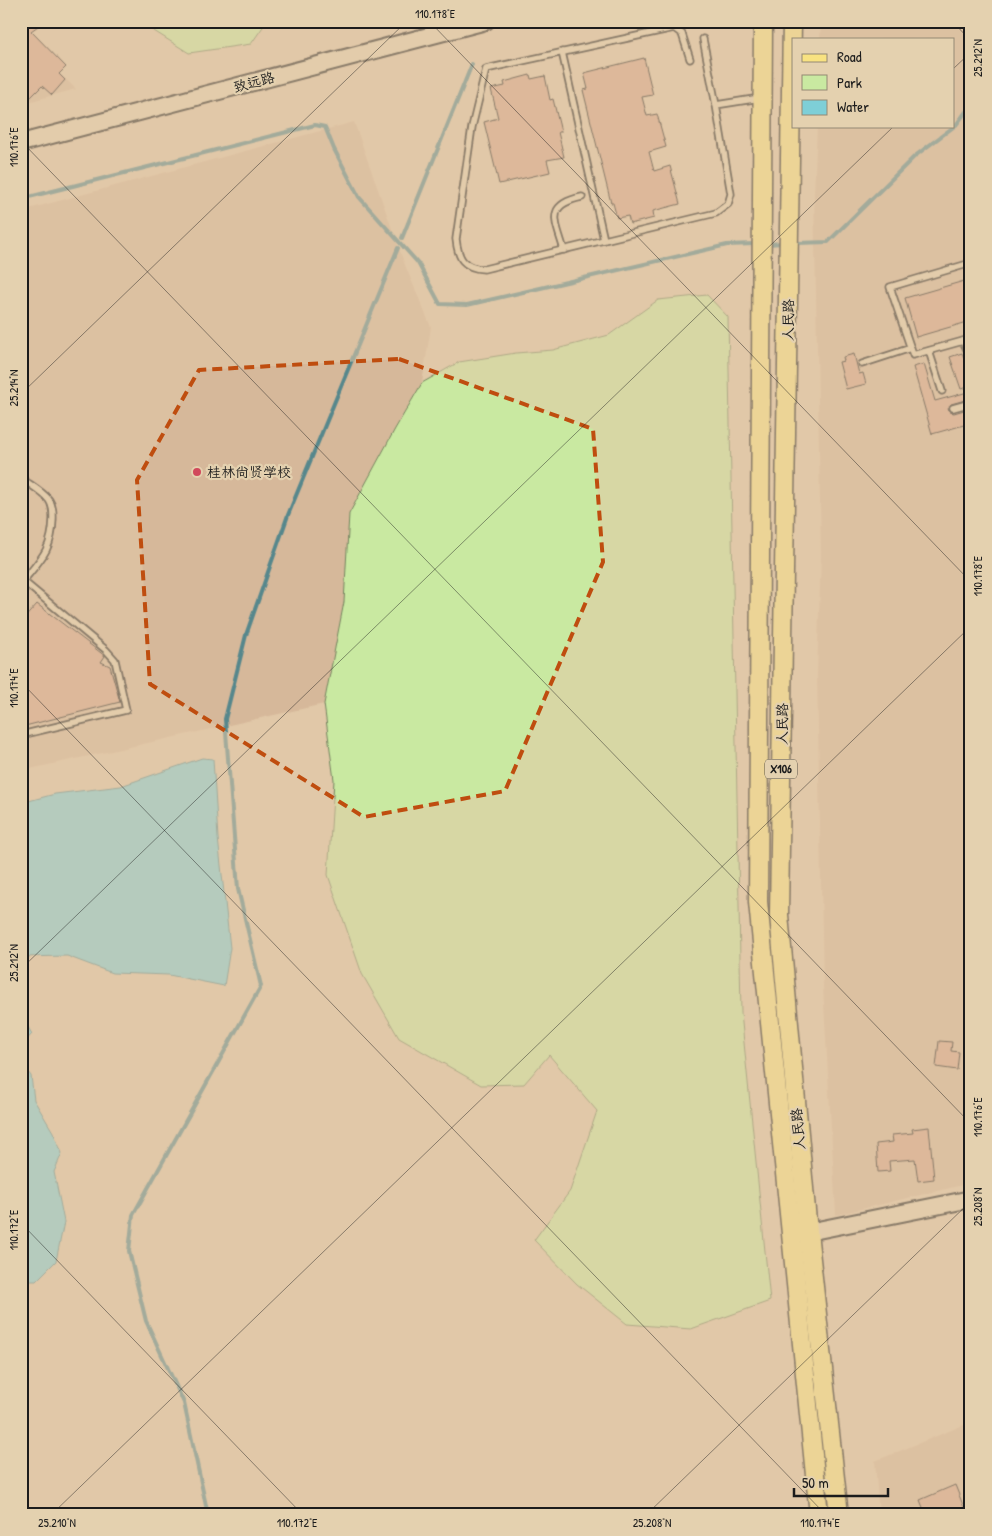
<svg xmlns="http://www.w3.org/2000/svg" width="992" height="1536" font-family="'Patrick Hand','LXGW WenKai TC',sans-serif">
  <rect width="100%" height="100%" fill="#e1c8a8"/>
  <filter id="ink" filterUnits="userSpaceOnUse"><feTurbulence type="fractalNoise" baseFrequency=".02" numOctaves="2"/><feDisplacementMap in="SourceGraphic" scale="10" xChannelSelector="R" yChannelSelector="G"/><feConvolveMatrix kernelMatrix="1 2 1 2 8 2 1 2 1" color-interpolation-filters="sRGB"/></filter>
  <g filter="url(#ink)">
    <g fill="#d6b89a">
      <path d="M 821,21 L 971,21 L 971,1183 L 836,1215 L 823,987 L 817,674 L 821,554 L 814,194 L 817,126 L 953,126 L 953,39 L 820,39 Z"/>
      <path d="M 21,37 L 76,89 L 21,104 Z"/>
      <path d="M 354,122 L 405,265 L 431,327 L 422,383 L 395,429 L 349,514 L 344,602 L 324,704 L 21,771 L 21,211 Z"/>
      <path d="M 971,1422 L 971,1515 L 879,1515 L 875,1461 Z"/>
    </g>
    <g fill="#c9e9a1" stroke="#72825e">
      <path d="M 138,21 L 267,21 L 251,44 L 189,53 Z"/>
      <path d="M 707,295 L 728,317 L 741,1013 L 770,1301 L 691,1329 L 627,1324 L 577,1284 L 534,1240 L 570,1191 L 597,1111 L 549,1055 L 524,1084 L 481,1085 L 399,1038 L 362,974 L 328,875 L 334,780 L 324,704 L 344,602 L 349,514 L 395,429 L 422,383 L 459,362 L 516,353 L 553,350 L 609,335 L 658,300 Z"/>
    </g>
    <g fill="#7ecfd7" stroke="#57878c">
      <path d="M 202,758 L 213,759 L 218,838 L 230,948 L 224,986 L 169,975 L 112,973 L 67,956 L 21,957 L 21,803 L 55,794 L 121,786 Z"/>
      <path d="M 21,1015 L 32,1034 L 22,1045 L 21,1052 Z"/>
      <path d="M 21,1063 L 31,1076 L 34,1100 L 53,1132 L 62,1153 L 54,1172 L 64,1222 L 56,1261 L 36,1281 L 21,1281 Z"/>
    </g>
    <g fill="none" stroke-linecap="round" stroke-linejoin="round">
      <g stroke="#57878c" stroke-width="4">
        <path d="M 21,199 L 315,125 L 325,127 L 334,149 L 359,197 L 418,263 L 440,304 L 467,305 L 727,245 L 754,244"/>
        <path d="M 402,238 L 472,64"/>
        <path d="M 797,243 L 828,242 L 915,156 L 956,125 L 971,105"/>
        <path d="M 769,244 L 782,243"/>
        <path d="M 208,1515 L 184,1403 L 146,1321 L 129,1251 L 133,1215 L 261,986 L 238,889 L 225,719 L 246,635 L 288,515 L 398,248"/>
      </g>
    </g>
    <g fill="#d7a58a" stroke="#1c1c1c">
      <path d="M 21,21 L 45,21 L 31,31 L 66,67 L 59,74 L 65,80 L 52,95 L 42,86 L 28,100 L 21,102 Z"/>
      <path d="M 644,58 L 653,95 L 642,97 L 647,116 L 657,114 L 666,147 L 649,152 L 654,171 L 670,166 L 680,204 L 653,211 L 654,218 L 630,224 L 628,216 L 617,218 L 613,203 L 611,203 L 583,90 L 588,89 L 584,73 Z"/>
      <path d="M 530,75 L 531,79 L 545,76 L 550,100 L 553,99 L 561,132 L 558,132 L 564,157 L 547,160 L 550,172 L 499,184 L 484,122 L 498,118 L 491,89 L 505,86 L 504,82 Z"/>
      <path d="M 971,279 L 971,321 L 916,337 L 905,298 Z"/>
      <path d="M 962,353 L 971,377 L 971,386 L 961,389 L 950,357 Z"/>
      <path d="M 854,354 L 859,374 L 863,373 L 866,384 L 846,389 L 839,362 L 844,361 L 843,357 Z"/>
      <path d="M 924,364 L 935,401 L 968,392 L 969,399 L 951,404 L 948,409 L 950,412 L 954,413 L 971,408 L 971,423 L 932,434 L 913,367 Z"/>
      <path d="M 37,604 L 105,656 L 101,662 L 110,666 L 120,702 L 21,727 L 21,622 Z"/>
      <path d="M 939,1041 L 952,1042 L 951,1051 L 959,1052 L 957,1070 L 936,1067 Z"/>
      <path d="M 929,1127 L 934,1179 L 918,1181 L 915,1159 L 889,1161 L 890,1171 L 878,1172 L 876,1144 L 893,1142 L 892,1135 L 913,1133 L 912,1129 Z"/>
      <path d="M 955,1485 L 967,1515 L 926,1515 L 920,1500 Z"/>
    </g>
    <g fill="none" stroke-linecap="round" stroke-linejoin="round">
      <g stroke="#1c1c1c" stroke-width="9">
        <g id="lane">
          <path d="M 703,39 L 716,105"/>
          <path d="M 562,52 L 604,240"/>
          <path d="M 690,59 L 682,34 L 674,28 L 486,69 L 472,127 L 456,239 C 458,258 463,268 484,269 L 716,213 L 728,204 L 731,194 L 716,105 L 760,98"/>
          <path d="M 564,250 C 556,222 544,205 582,197"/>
          <path d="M 971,339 L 963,341 L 971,358"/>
          <path d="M 963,341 L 913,355 L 890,287 L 971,263"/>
          <path d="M 929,351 L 942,391"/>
          <path d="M 862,364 L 911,348"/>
          <path d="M 953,408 L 971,403"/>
          <path d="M 21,478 C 30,485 42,491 49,500 C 53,506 53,512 53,519 C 52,550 41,559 23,581"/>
          <path d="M 21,582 L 23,581 L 106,650 L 115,660 L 126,710 L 21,735"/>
        </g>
      </g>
      <g stroke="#1c1c1c" stroke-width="20">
        <g id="secondary">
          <path d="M 21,143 L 486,21"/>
          <path d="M 808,1232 L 971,1199"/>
        </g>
      </g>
      <g stroke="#1c1c1c" stroke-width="21">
        <g id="primary">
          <path d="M 763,21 L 758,902 L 819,1515"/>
          <path d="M 792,21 L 779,915 L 808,1232 L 839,1515"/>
        </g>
      </g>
      <use href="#lane" stroke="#e4d1af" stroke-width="5.5"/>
      <use href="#secondary" stroke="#e4d1af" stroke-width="16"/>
      <use href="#primary" stroke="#f8e281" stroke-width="18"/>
    </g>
  </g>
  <path d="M0 0H992V1536H0ZM 399,359 L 593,429 L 603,562 L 505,791 L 364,817 L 150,684 L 137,480 L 199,370 Z" fill="#e1c8a8" fill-opacity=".55" fill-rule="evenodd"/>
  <path fill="none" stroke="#bf4d0f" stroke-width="4" stroke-dasharray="10 6" stroke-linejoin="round" d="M 399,359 L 593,429 L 603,562 L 505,791 L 364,817 L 150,684 L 137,480 L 199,370 Z"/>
  <path fill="none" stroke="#1c1c1c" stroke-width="1" stroke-opacity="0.45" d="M 429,21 L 971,582M 952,21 L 971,41M 953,69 L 971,52M 21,141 L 971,1124M 21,394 L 407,21M 21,682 L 826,1515M 21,969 L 894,126M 21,1223 L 303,1515M 51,1515 L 971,626M 646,1515 L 971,1201"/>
  <circle fill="#d1495b" stroke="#e4d1af" stroke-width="2" cx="197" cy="472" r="5"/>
  <g text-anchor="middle" stroke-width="4.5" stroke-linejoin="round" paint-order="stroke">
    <rect fill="#e4d1af" stroke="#585248" stroke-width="1" x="765" y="759.5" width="32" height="19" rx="4"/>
    <g font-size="12" font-weight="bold" fill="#1c1c1c">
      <text x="781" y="773">X106</text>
    </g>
    <g font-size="14" fill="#1c1c1c" stroke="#e4d1af">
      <text transform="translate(254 82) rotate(-15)" y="5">致远路</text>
      <text transform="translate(788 320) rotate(-89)" y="5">人民路</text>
      <text transform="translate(782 724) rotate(-89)" y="5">人民路</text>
      <text transform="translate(798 1129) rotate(-95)" y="5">人民路</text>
    </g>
    <g font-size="14" fill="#1c1c1c" stroke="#e4d1af" text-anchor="start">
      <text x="207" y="477">桂林尚贤学校</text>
    </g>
  </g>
  <rect width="992" height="1536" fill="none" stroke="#e4d1af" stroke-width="55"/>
  <rect x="792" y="38" width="162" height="90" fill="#e4d1af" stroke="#948974"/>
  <rect x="802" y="54" width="25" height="8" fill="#f8e281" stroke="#948974"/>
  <text x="837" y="62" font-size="15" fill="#1c1c1c">Road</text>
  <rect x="802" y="75" width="25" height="15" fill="#c9e9a1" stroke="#948974"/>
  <text x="837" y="88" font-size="15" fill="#1c1c1c">Park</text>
  <rect x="802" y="100" width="25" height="15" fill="#7ecfd7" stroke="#948974"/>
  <text x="837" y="112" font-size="15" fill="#1c1c1c">Water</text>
  <path d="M794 1488v8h94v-8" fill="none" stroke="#1c1c1c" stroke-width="2.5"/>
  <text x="802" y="1488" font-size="15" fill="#1c1c1c" stroke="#e4d1af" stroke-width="4" paint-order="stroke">50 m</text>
  <rect x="28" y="28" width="936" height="1480" fill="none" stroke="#1c1c1c" stroke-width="2"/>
  <g font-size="12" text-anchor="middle" fill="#1c1c1c">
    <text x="435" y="18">110.178°E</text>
    <text transform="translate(978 58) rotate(-90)" y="4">25.212°N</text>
    <text transform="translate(14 147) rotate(-90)" y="4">110.176°E</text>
    <text transform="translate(14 388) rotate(-90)" y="4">25.214°N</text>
    <text transform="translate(978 576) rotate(-90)" y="4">110.178°E</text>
    <text transform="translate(14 688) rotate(-90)" y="4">110.174°E</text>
    <text transform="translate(14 963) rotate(-90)" y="4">25.212°N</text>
    <text transform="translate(978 1117) rotate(-90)" y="4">110.176°E</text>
    <text transform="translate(978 1207) rotate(-90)" y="4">25.208°N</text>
    <text transform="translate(14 1230) rotate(-90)" y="4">110.172°E</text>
    <text x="57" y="1527">25.210°N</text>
    <text x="297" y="1527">110.172°E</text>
    <text x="652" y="1527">25.208°N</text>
    <text x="820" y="1527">110.174°E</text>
  </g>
</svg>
